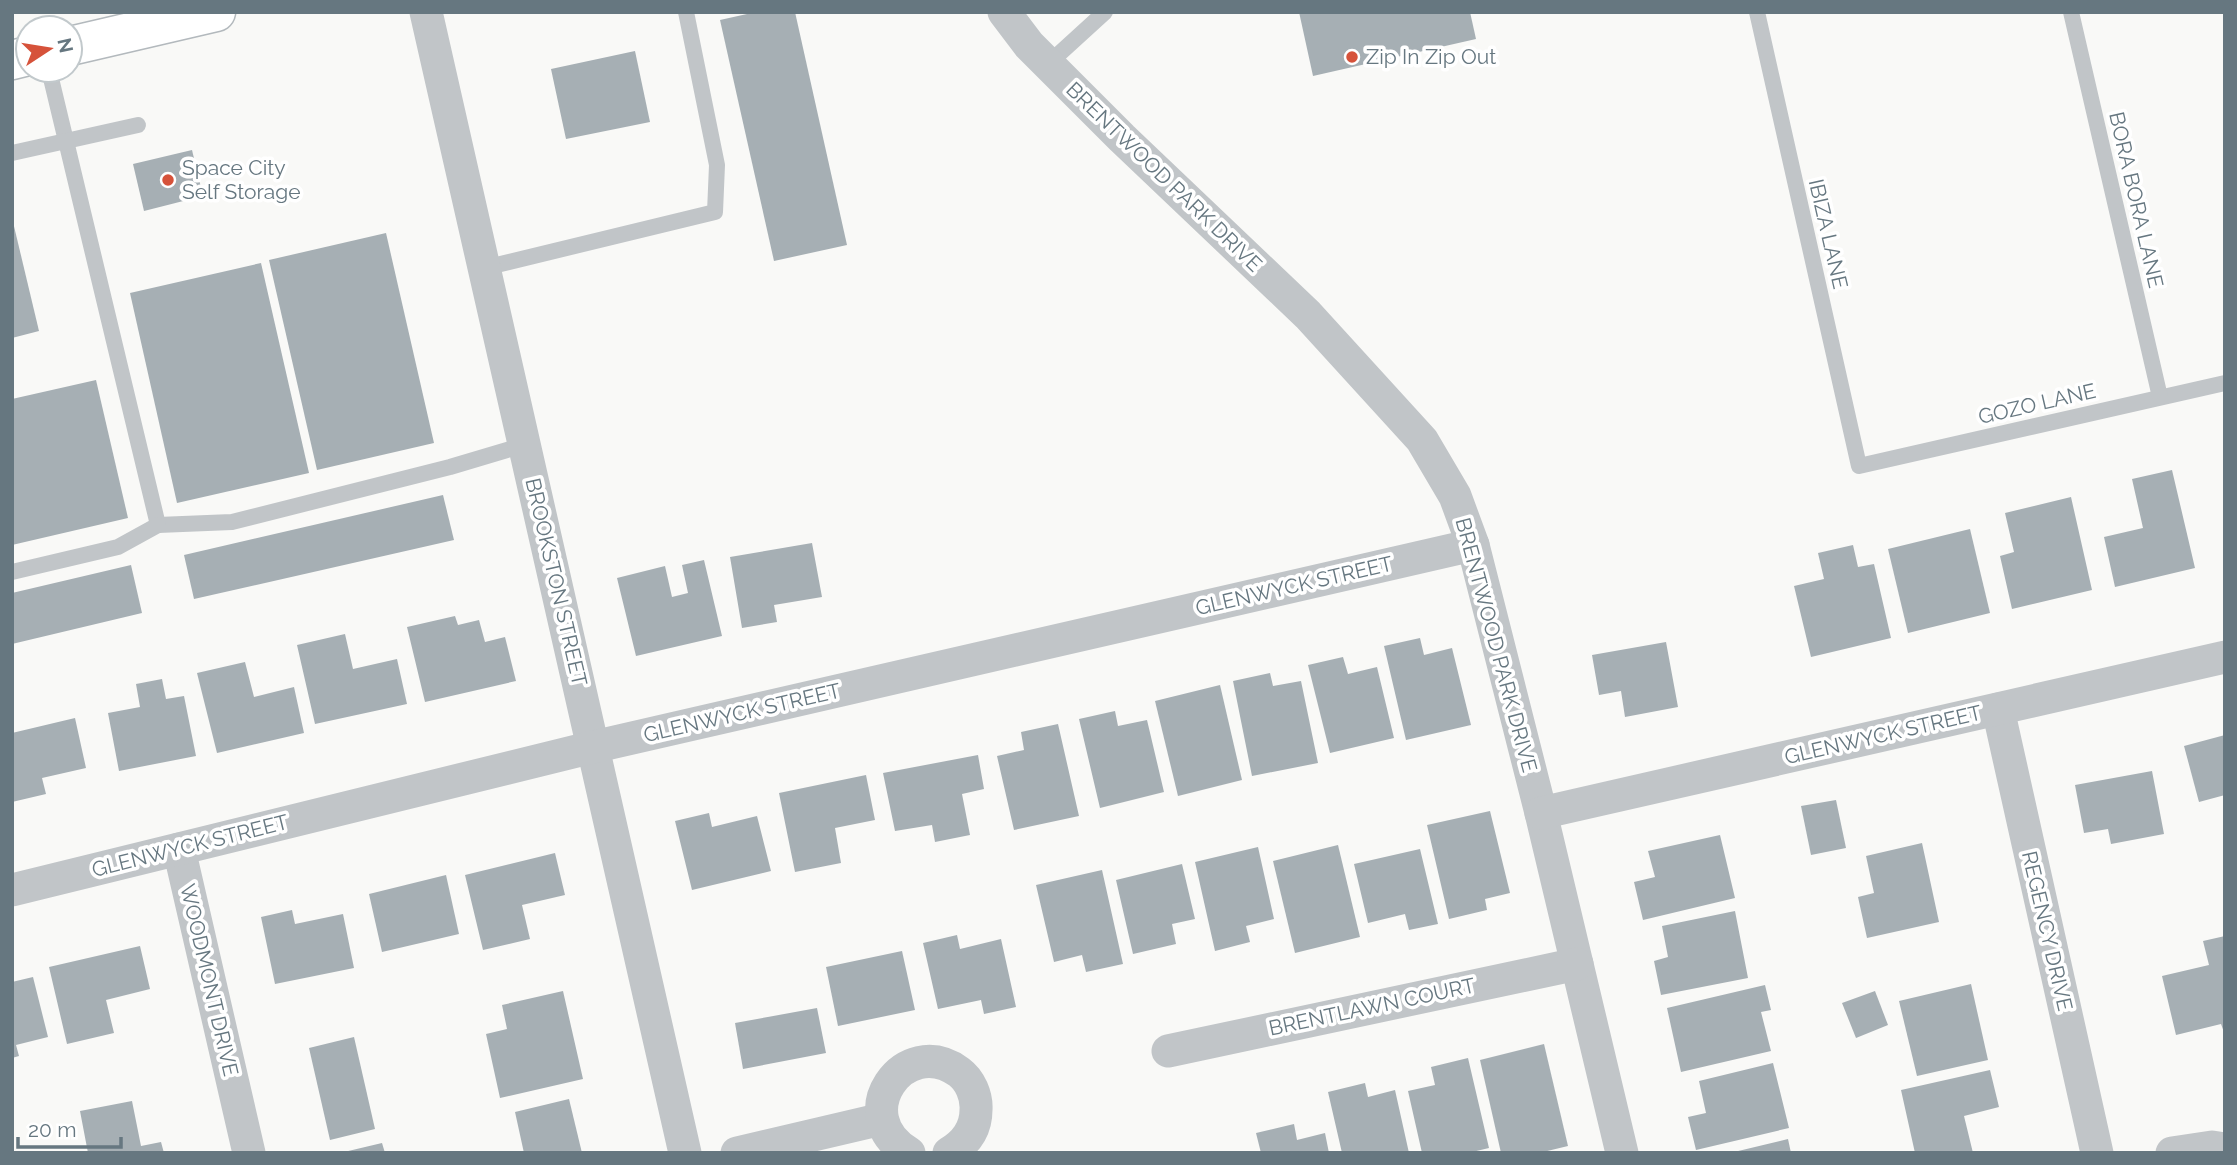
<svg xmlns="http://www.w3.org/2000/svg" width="2237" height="1165" font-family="Raleway,sans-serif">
  <rect width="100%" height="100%" fill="#f9f9f7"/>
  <g fill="#a6afb4">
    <path d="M 756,12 L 795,12 L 847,245 L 774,261 L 720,20 Z"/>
    <path d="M 1299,12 L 1470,12 L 1476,39 L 1313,76 Z"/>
    <path d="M 635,51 L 650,122 L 566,139 L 551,69 Z"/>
    <path d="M 192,150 L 203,196 L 144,211 L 133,164 Z"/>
    <path d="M 13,222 L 39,331 L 12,338 L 12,223 Z"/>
    <path d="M 386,233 L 434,443 L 317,470 L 269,260 Z"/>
    <path d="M 261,263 L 309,473 L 177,503 L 130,293 Z"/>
    <path d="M 96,380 L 128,518 L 12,545 L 12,399 Z"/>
    <path d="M 2172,470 L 2195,568 L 2115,587 L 2104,537 L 2143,528 L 2132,479 Z"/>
    <path d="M 443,495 L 454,540 L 194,599 L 184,555 Z"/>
    <path d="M 2071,497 L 2092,590 L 2012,609 L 2000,556 L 2014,552 L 2005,513 Z"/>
    <path d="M 1970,529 L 1990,613 L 1908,633 L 1888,549 Z"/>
    <path d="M 812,543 L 822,597 L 774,605 L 777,622 L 742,628 L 730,557 Z"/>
    <path d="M 1853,545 L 1858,567 L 1874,564 L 1891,638 L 1811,657 L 1794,586 L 1824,579 L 1818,553 Z"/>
    <path d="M 704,560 L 722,636 L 636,656 L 617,578 L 665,566 L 672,597 L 688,593 L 682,565 Z"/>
    <path d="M 131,565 L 142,613 L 12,644 L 12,593 Z"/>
    <path d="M 455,616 L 458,625 L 479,620 L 485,642 L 505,637 L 516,681 L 425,702 L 407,627 Z"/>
    <path d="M 345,634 L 353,669 L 397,659 L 407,704 L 315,724 L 297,645 Z"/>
    <path d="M 1420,638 L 1424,655 L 1452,648 L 1471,725 L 1406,740 L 1384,646 Z"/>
    <path d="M 1666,642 L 1678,707 L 1625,717 L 1621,691 L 1599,695 L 1592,655 Z"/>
    <path d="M 1343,657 L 1348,674 L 1377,667 L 1394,738 L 1330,753 L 1308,665 Z"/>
    <path d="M 245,662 L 254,697 L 294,687 L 304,733 L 217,753 L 197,673 Z"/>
    <path d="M 1270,673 L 1273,686 L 1301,681 L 1318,763 L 1252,776 L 1233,681 Z"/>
    <path d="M 162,679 L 166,699 L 184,696 L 196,756 L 119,771 L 108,713 L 140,707 L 136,684 Z"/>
    <path d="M 1220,685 L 1242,780 L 1178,796 L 1155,701 Z"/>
    <path d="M 1115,711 L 1118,726 L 1147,720 L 1164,792 L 1100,808 L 1079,719 Z"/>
    <path d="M 75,718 L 86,768 L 42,778 L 46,794 L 12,802 L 12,733 Z"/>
    <path d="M 1058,724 L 1079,816 L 1014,830 L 997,756 L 1024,750 L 1021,732 Z"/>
    <path d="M 2225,735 L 2225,795 L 2199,802 L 2184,746 Z"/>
    <path d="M 978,755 L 984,789 L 962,794 L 970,835 L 935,842 L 932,825 L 895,831 L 883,773 Z"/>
    <path d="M 2152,771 L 2164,834 L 2111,844 L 2108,829 L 2084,833 L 2075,785 Z"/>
    <path d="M 866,775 L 875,820 L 835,828 L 841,863 L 795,872 L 779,793 Z"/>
    <path d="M 1836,800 L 1846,848 L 1811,855 L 1801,806 Z"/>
    <path d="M 1490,811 L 1510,893 L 1485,899 L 1487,910 L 1449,919 L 1427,825 Z"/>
    <path d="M 709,813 L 712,827 L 757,816 L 771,871 L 692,890 L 675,821 Z"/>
    <path d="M 1720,835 L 1735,898 L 1643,920 L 1634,882 L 1655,877 L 1648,851 Z"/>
    <path d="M 1922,843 L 1939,922 L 1867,938 L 1858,897 L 1874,893 L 1866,856 Z"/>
    <path d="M 1338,845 L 1360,937 L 1295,953 L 1273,861 Z"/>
    <path d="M 1258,847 L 1274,919 L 1246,926 L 1250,942 L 1215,951 L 1195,862 Z"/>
    <path d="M 1420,849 L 1438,924 L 1409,930 L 1405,914 L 1368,923 L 1354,864 Z"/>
    <path d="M 555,853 L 565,895 L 522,905 L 530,939 L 483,950 L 465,875 Z"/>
    <path d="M 1182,864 L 1195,919 L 1172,924 L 1176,944 L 1133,954 L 1116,880 Z"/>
    <path d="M 1102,870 L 1123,964 L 1086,972 L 1082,955 L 1054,962 L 1036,885 Z"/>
    <path d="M 446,875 L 459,934 L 382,952 L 369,894 Z"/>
    <path d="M 292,910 L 295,924 L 343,914 L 354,968 L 275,984 L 261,917 Z"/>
    <path d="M 1735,911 L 1748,978 L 1661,995 L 1654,961 L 1668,957 L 1662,926 Z"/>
    <path d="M 957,935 L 960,949 L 1001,939 L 1016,1007 L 984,1014 L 981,1000 L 938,1009 L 923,943 Z"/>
    <path d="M 2225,936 L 2225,1035 L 2221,1024 L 2176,1035 L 2162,976 L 2209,965 L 2203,941 Z"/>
    <path d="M 140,946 L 150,989 L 106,1000 L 114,1033 L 67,1044 L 49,967 Z"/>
    <path d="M 902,951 L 915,1010 L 838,1026 L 826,967 Z"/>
    <path d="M 33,977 L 48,1037 L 16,1045 L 19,1056 L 12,1058 L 12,982 Z"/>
    <path d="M 1971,984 L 1988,1060 L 1917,1076 L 1899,1001 Z"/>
    <path d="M 1765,985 L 1771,1010 L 1761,1012 L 1771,1051 L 1681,1072 L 1667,1008 Z"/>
    <path d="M 563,991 L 583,1079 L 500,1098 L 486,1034 L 507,1029 L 502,1005 Z"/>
    <path d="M 1875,991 L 1888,1025 L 1856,1038 L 1842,1003 Z"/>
    <path d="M 817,1008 L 826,1053 L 743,1069 L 735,1023 Z"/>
    <path d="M 354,1037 L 375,1129 L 330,1140 L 309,1048 Z"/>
    <path d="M 1544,1044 L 1568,1146 L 1539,1153 L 1501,1153 L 1480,1060 Z"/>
    <path d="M 1468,1058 L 1489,1148 L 1468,1153 L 1422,1153 L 1408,1091 L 1435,1085 L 1431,1067 Z"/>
    <path d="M 1773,1063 L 1789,1128 L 1696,1150 L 1688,1117 L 1706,1113 L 1699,1081 Z"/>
    <path d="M 1990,1070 L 1999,1107 L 1964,1116 L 1973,1153 L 1915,1153 L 1901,1090 Z"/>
    <path d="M 1365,1083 L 1368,1097 L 1395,1090 L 1409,1153 L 1342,1153 L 1328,1092 Z"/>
    <path d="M 569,1099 L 582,1153 L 524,1153 L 515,1112 Z"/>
    <path d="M 132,1101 L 141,1146 L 161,1142 L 164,1153 L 88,1153 L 80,1111 Z"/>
    <path d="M 1294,1124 L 1297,1140 L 1325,1133 L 1329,1153 L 1261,1153 L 1256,1133 Z"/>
    <path d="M 1788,1139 L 1791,1153 L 1734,1153 L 1734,1152 Z"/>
    <path d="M 382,1143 L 385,1153 L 344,1153 L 344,1152 Z"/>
  </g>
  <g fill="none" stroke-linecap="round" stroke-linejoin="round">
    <g stroke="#b3b9bd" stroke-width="41">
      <g id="secondary">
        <path d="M 70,46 L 216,12"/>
        <path d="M 12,60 L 28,56"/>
      </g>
    </g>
    <g stroke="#c1c5c8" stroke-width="16">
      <path d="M 1757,12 L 1859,466 L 2225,383"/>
      <path d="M 2071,12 L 2160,397"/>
      <path d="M 1048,64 L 1105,12"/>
      <path d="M 49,70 L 158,525 L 232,522 L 450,467 L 524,445"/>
      <path d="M 12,153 L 138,125"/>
      <path d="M 484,268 L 715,212 L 717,165 L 686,12"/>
      <path d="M 12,572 L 118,547 L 158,525"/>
    </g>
    <g stroke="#c1c5c8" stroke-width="33">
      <path d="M 426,12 L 685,1153"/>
      <path d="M 1004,12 L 1029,45 L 1122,138 L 1308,315 L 1422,440 L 1455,496 L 1473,545 L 1541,813 L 1622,1153"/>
      <path d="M 1998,709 L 2097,1153"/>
      <path d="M 1541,813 L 2225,657"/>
      <path d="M 179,849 L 249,1153"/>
      <path d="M 12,890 L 593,747 L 1473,545"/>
      <path d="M 1168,1051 L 1577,964"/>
      <path d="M 737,1153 L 882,1119"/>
      <path d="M 909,1153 C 846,1116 904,1032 959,1072 C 970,1080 977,1096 976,1110 C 976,1129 966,1143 949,1153"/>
      <path d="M 2172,1153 L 2212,1147 L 2225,1149"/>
    </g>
    <use href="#secondary" stroke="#fff" stroke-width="38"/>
  </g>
  <g fill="#d6523a" stroke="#fff" stroke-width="2.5">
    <circle cx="1352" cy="57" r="7"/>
    <circle cx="168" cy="180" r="7"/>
  </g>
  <g text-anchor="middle" stroke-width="7" stroke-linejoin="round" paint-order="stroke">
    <g font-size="21" fill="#667780" stroke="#fff" text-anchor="start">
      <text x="1366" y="64">Zip In Zip Out</text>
      <text x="182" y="175">Space City<tspan x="182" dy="24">Self Storage</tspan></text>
    </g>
    <g font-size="21" fill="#667780" stroke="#fff">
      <text transform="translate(1164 177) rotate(44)" y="7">BRENTWOOD PARK DRIVE</text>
      <text transform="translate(2136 200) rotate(77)" y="7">BORA BORA LANE</text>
      <text transform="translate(1828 234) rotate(77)" y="7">IBIZA LANE</text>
      <text transform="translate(2037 404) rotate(-13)" y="7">GOZO LANE</text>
      <text transform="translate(556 582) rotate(77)" y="7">BROOKSTON STREET</text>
      <text transform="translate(1294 586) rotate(-13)" y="7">GLENWYCK STREET</text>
      <text transform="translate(1496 645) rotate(75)" y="7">BRENTWOOD PARK DRIVE</text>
      <text transform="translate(742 713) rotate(-13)" y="7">GLENWYCK STREET</text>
      <text transform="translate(1883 735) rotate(-13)" y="7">GLENWYCK STREET</text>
      <text transform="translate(190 846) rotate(-14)" y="7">GLENWYCK STREET</text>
      <text transform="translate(2047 931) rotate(77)" y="7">REGENCY DRIVE</text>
      <text transform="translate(209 980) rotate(77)" y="7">WOODMONT DRIVE</text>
      <text transform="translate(1372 1007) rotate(-12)" y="7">BRENTLAWN COURT</text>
    </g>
  </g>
  <rect width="2237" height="1165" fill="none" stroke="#667780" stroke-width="28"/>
  <g transform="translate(49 49) rotate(78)"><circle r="33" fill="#ffffff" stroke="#c2c9cc" stroke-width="2"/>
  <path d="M0-5L12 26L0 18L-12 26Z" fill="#d6523a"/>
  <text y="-10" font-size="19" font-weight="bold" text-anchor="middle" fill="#667780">N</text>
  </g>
  <path d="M18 1137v10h103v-10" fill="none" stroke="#667780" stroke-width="3.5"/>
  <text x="28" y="1137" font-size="21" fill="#667780" stroke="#ffffff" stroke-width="5" paint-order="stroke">20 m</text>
</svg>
